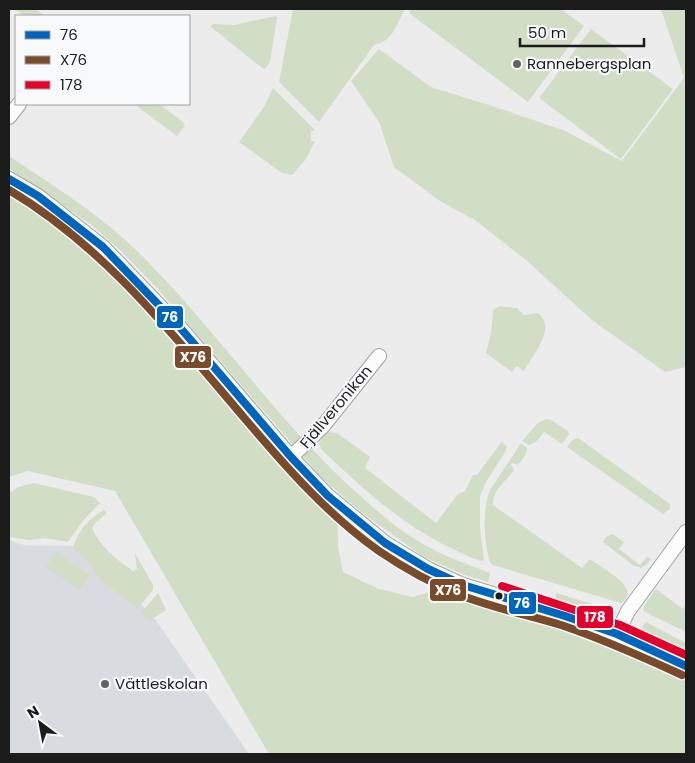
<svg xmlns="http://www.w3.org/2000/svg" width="695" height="763" font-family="Poppins,sans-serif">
  <rect width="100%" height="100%" fill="#ececed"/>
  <path fill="#d8dce0" d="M 9,540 L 24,545 L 83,546 L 152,615 L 249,754 L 9,754 Z"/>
  <g fill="#d1ddc4">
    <path d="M 14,9 L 35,9 L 45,16 L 24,16 Z"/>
    <path d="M 293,9 L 405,9 C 397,23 393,42 374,45 L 319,122 L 279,82 Z"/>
    <path d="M 412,9 L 561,9 L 584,26 L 528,102 L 409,13 Z"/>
    <path d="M 661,9 L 686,9 L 686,367 L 665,372 L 592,320 L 527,261 L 475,220 L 440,201 L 394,167 L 379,122 L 351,81 L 379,49 L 431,87 L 495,107 L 563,130 L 622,161 L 684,78 Z"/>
    <path d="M 276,16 L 277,18 L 270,62 L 265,69 L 262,68 L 210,26 L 214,24 L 234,25 Z"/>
    <path d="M 591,29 L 673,89 L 621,159 L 539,98 Z"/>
    <path d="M 273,88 L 315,130 L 311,131 L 311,141 L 315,141 L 306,159 L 292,175 L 282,173 L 239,142 L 264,107 Z"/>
    <path d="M 134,104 L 159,104 L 183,122 L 185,126 L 177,136 Z"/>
    <path d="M 9,156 C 57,188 107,219 147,261 C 221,336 280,424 358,494 C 376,510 396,528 418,541 C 440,555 466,564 490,573 L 488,582 L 465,575 L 424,557 L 361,512 L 322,478 L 157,288 L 122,252 L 93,226 L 10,169 Z"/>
    <path d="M 9,194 L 46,217 L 145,292 L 242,411 L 338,519 L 338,547 L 343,572 L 379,589 L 413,597 L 449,586 L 658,663 L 686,679 L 686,754 L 269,754 L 115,491 L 28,471 L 9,477 Z"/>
    <path d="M 500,306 L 517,308 L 524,315 L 538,313 C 557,328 533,355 524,371 L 517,366 L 512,372 L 486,353 L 491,333 L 493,310 Z"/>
    <path d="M 546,419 L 551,420 L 568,431 L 569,434 L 562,444 L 544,432 L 537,441 L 529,445 L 522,441 L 538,423 Z"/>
    <path d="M 329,432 L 337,433 L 370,457 L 365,468 L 436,523 L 458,494 L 465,491 L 473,475 L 477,475 L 500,444 L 502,442 L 507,447 L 505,452 L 486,482 L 480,496 L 480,528 L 484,561 C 474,560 464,554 455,550 C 403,526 362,488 321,449 L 319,444 C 321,439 324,435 329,432 Z"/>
    <path d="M 578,438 L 670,504 L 670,509 L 663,514 L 567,447 L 572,440 Z"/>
    <path d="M 521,443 L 527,448 L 526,454 L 518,465 L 512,463 L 511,465 L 514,470 C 507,482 492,488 493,505 L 582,568 L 589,560 L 591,560 C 602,568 644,589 621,603 L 493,565 L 490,562 C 484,542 482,510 490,490 Z"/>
    <path d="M 33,483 L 94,497 L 100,503 L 82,522 L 68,542 L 45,538 L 29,540 L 9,537 L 9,493 L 19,487 Z"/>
    <path d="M 104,510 L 107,513 L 96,522 L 92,528 C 100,547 117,560 133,571 L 137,569 L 135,553 L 153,585 L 153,590 L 138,608 L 136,607 L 104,583 L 84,558 L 73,548 C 77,532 89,518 104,510 Z"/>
    <path d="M 612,534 L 624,542 L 619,549 L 640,565 L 647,557 L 651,559 L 647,564 L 641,568 L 634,566 L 603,542 L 606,537 Z"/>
    <path d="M 56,552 L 90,575 L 80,590 L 46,567 Z"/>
    <path d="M 656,589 L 683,609 L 686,604 L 686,632 L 643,611 L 644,606 Z"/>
    <path d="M 158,593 L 166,610 L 149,621 L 141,613 Z"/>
    <path d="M 556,593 L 609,609 L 603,615 L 593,616 L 555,602 Z"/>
    <path d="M 646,622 L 686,643 L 686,655 L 647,635 L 642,627 Z"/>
  </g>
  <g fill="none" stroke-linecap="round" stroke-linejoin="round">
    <g stroke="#a2a2a3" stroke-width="16">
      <g id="minor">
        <path d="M 9,117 L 19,104"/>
        <path d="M 9,179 L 38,196 L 103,247 L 177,324 L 291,457 L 328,496 L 385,543 L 428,569 L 463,585 L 565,616 L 617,634 L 686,666"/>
        <path d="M 291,457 L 323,426 L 379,356"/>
        <path d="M 617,634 L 628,611 L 686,532"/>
      </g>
    </g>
    <use href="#minor" stroke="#fcfcfc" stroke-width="14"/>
    <g stroke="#f8f9fb" stroke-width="11">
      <path id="bus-1" d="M 9,179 L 38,196 L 103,247 L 177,324 L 291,457 L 328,496 L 385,543 L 428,569 L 463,585 L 565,616 L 617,634 L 686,666"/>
    </g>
    <g stroke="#f8f9fb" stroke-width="11">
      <path id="bus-2" d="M 9,190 C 105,247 175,337 246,420 C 287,468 328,515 379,551 C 404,568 431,583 458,594 C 492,608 529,615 564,626 C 605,640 643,657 682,675"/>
    </g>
    <g stroke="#f8f9fb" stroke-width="11">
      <path id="bus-3" d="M 502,586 L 620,625 L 686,655"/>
    </g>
    <use href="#bus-1" stroke="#0065bd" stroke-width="8"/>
    <use href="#bus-2" stroke="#7a4b2a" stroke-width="8"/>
    <use href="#bus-3" stroke="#e4002b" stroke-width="8"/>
  </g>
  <g fill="#646465" stroke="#f8f9fb" stroke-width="2">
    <circle cx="517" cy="64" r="5"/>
    <circle cx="105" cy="684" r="5"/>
  </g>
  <circle fill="#1b1b1c" stroke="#f8f9fb" stroke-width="2" cx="499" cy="596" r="4.5"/>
  <g text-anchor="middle" stroke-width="4.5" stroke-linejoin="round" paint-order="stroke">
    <g font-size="15" fill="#1b1b1c" stroke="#f8f9fb" text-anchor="start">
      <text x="527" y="69">Rannebergsplan</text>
      <text x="115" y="689">Vättleskolan</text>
    </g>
    <g font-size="15" fill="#1b1b1c" stroke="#f8f9fb">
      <text transform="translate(336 407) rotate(-50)" y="5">Fjällveronikan</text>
    </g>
  </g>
  <g stroke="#f8f9fb" stroke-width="2">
    <rect x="156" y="305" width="28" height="24" rx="5" fill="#0065bd"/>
    <rect x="174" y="345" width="38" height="24" rx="5" fill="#7a4b2a"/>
    <rect x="429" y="578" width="38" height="24" rx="5" fill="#7a4b2a"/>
    <rect x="508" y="591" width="29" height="24" rx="5" fill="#0065bd"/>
    <rect x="576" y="605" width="38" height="24" rx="5" fill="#e4002b"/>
  </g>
  <g font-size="14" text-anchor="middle" font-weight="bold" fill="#fff">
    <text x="170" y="322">76</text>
    <text x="193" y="362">X76</text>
    <text x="448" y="595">X76</text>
    <text x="522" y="608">76</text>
    <text x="595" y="622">178</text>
  </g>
  <rect width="695" height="763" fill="none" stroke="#1b1b1c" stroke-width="20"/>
  <rect x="15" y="15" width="175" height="90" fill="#f8f9fb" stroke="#a0a0a2"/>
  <rect x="25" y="31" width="25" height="8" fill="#0065bd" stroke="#a0a0a2"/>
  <text x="60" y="40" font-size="15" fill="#1b1b1c">76</text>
  <rect x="25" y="56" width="25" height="8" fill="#7a4b2a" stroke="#a0a0a2"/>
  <text x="60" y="65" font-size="15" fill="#1b1b1c">X76</text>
  <rect x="25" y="81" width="25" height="8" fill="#e4002b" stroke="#a0a0a2"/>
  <text x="60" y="90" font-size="15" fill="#1b1b1c">178</text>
  <g transform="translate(40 723) rotate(328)" stroke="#f8f9fb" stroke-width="4" paint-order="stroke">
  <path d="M0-4L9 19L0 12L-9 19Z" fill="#1b1b1c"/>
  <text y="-8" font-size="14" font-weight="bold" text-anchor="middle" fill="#1b1b1c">N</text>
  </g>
  <path d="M520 38v8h124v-8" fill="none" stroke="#1b1b1c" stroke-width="2.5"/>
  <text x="528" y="38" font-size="15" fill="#1b1b1c" stroke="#f8f9fb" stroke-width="4" paint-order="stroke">50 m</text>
</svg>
